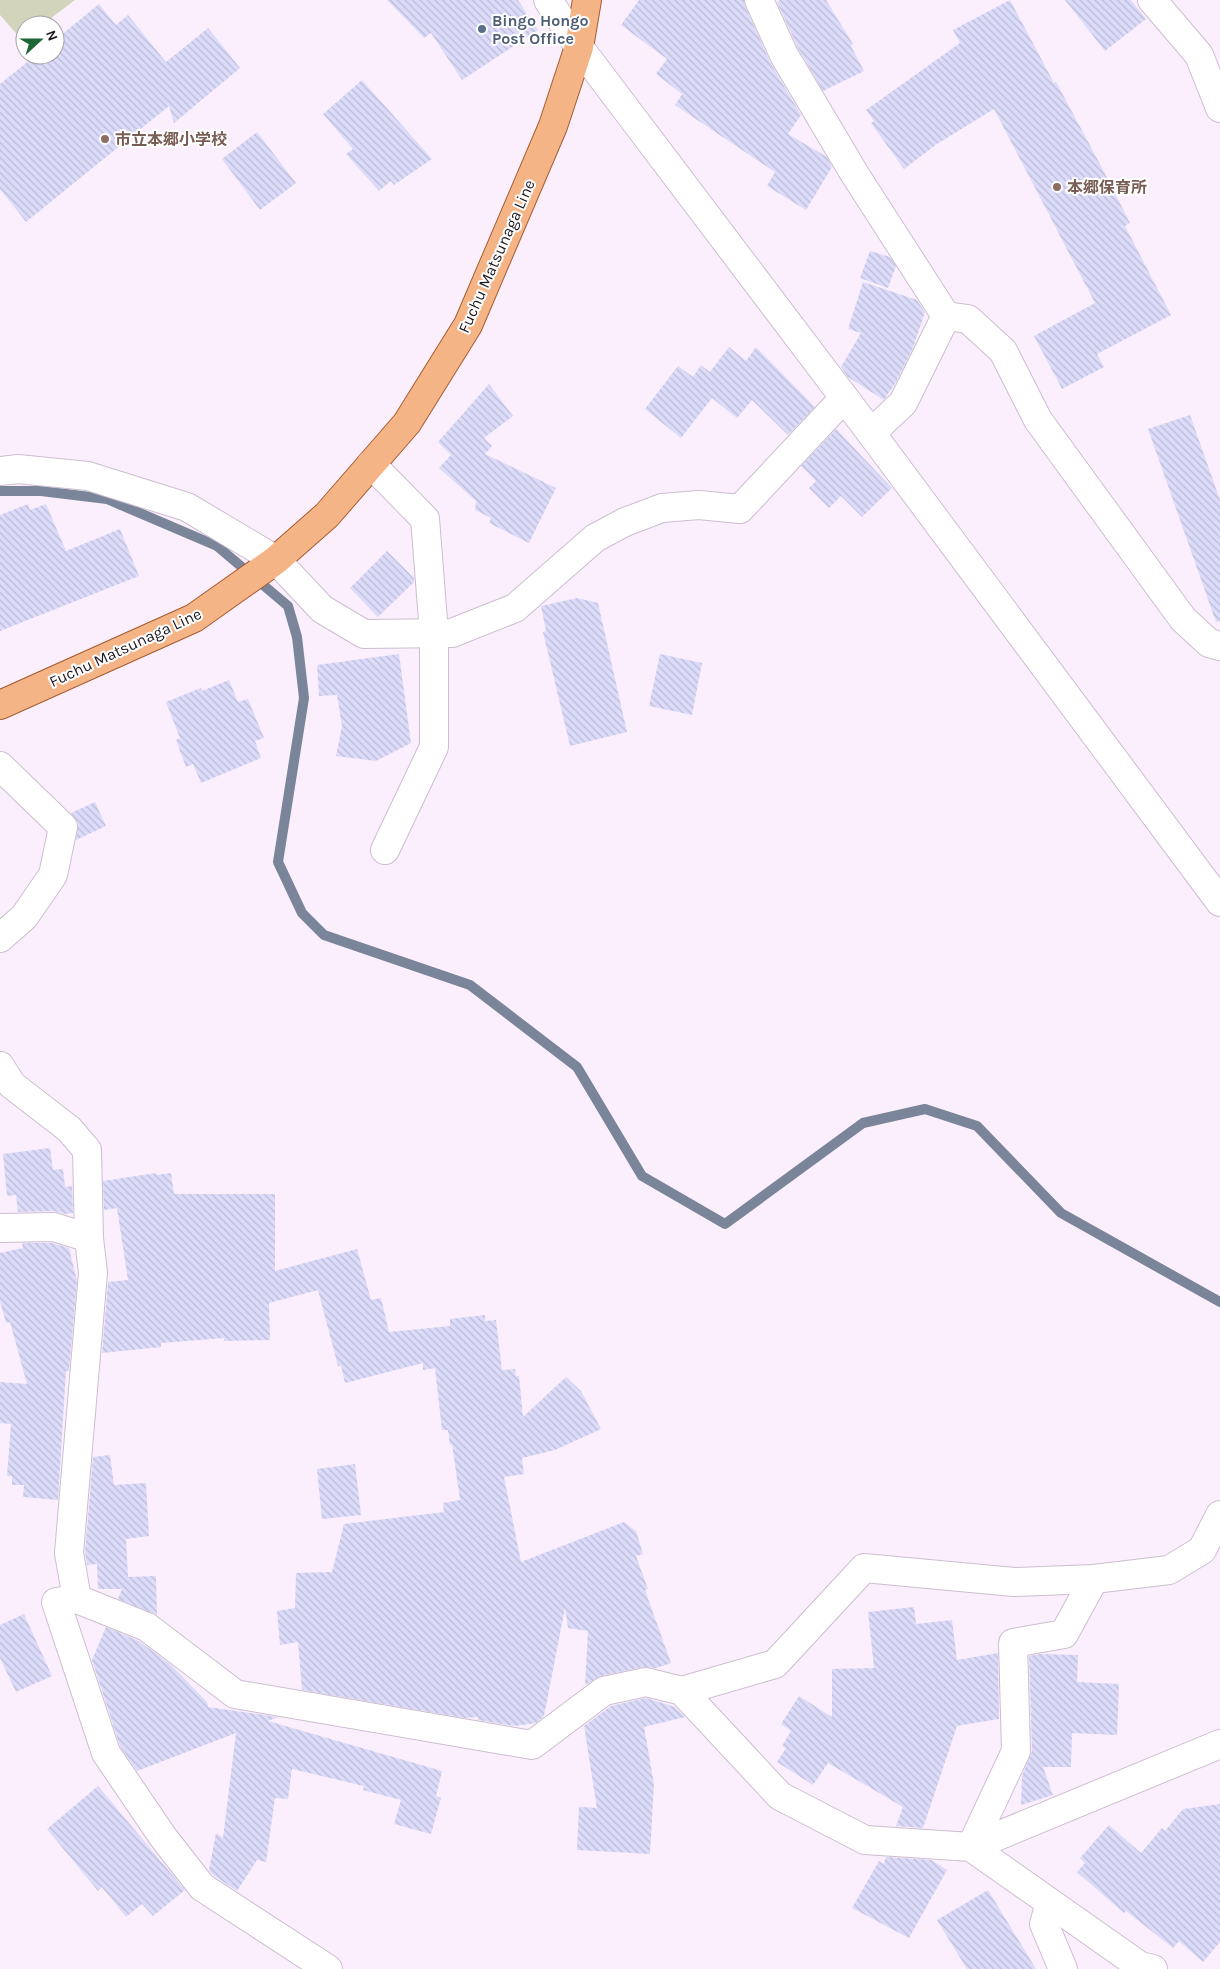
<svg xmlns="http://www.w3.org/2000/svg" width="1220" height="1969" font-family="Karla,'Noto Sans JP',sans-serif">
  <defs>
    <pattern id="building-back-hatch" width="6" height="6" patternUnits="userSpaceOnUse" patternTransform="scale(1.25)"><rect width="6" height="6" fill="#dcdbfa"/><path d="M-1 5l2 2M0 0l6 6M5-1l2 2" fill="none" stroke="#bcbbd6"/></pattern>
  </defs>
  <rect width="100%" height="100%" fill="#fbeffe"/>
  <path fill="#d2d5bc" d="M 0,0 L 75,0 L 42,25 L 25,25 L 25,38 L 22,40 L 0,15 Z"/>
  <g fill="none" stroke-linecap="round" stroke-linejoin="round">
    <path stroke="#7b8599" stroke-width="10" d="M 0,491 L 41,491 L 107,499 L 217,546 L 288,606 L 297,637 L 304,698 L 278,862 L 302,913 L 324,935 L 470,985 L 577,1067 L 642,1176 L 725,1224 L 863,1123 L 925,1109 L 977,1126 L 1061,1213 L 1220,1302"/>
  </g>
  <g fill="url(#building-back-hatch)">
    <path d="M 387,0 L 518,0 L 538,30 L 462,80 L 431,33 L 424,38 Z"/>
    <path d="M 639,0 L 744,0 L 745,6 L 770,62 L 801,115 L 788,134 L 827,157 L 832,167 L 806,210 L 767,186 L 775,172 L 675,105 L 682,94 L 656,74 L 667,59 L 621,25 Z"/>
    <path d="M 780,0 L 826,0 L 853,44 L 851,46 L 864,71 L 823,91 L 798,48 L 777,2 Z"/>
    <path d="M 1010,0 L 1054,83 L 1056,82 L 1100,164 L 1130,223 L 1125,226 L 1171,315 L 1097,354 L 1104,367 L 1062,389 L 1034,336 L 1095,303 L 994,109 L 937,144 L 904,169 L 871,123 L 874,121 L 866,110 L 960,43 L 953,30 Z"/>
    <path d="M 1065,0 L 1131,0 L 1146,19 L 1105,51 Z"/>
    <path d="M 99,4 L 116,25 L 128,15 L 166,62 L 208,28 L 240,68 L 174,123 L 169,106 L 26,222 L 0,189 L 0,84 L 36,55 L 55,55 L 55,40 Z"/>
    <path d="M 362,80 L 432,159 L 394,185 L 391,181 L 379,191 L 346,154 L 353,149 L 323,114 Z"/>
    <path d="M 257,132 L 296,183 L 260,210 L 222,159 Z"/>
    <path d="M 870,251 L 890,257 L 896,266 L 888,288 L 860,278 Z"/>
    <path d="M 863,282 L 917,300 L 925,312 L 913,348 L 896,382 L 884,400 L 848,377 L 841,367 L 861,333 L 848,329 Z"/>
    <path d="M 729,347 L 746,361 L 756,347 L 815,407 L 788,435 L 752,400 L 737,418 L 712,398 L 681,438 L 645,409 L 678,366 L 693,377 L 701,365 L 710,372 Z"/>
    <path d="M 489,384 L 513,416 L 484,438 L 492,446 L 485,454 L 556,488 L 529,543 L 489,523 L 491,518 L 475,510 L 476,501 L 439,468 L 451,455 L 438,442 Z"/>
    <path d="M 1190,415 L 1220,500 L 1220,621 L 1216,622 L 1148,429 Z"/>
    <path d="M 836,429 L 892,488 L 862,517 L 841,496 L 829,508 L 809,488 L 816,481 L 801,466 Z"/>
    <path d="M 28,504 L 30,510 L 46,504 L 66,551 L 120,529 L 139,576 L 0,631 L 0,515 Z"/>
    <path d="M 387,551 L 414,578 L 414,582 L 378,617 L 350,588 Z"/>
    <path d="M 577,598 L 598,603 L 627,732 L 570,746 L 543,632 L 546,631 L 541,606 Z"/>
    <path d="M 399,654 L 411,743 L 376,761 L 336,756 L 342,726 L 337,695 L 319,696 L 317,665 Z"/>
    <path d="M 660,654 L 702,663 L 692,715 L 649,706 Z"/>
    <path d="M 229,680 L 238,702 L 248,699 L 264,738 L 255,741 L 261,758 L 201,783 L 193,764 L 186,767 L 176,740 L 180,738 L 166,702 L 201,688 L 202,691 Z"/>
    <path d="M 95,802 L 106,826 L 76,840 L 78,823 L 71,813 Z"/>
    <path d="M 50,1148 L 53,1170 L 63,1169 L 65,1187 L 72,1186 L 73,1213 L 65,1214 L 54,1211 L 18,1212 L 16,1195 L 7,1196 L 3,1154 Z"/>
    <path d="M 156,1173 L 156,1175 L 171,1173 L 174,1194 L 275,1194 L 275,1271 L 357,1249 L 371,1300 L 381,1298 L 389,1332 L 450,1326 L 450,1319 L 485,1315 L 485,1321 L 496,1320 L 502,1370 L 515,1369 L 516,1376 L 519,1376 L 523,1417 L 566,1377 L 581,1391 L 601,1429 L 555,1450 L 522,1458 L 524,1474 L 504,1477 L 521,1562 L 624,1522 L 636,1531 L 643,1554 L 636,1556 L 648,1589 L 645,1590 L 671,1663 L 656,1668 L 643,1667 L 601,1676 L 585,1685 L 588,1631 L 568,1628 L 565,1608 L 544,1716 L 536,1723 L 515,1726 L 478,1720 L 478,1717 L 465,1718 L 302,1690 L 298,1642 L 280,1645 L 277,1611 L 295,1608 L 296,1573 L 332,1572 L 344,1524 L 444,1512 L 443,1503 L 460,1500 L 452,1444 L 450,1445 L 448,1430 L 442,1430 L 435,1368 L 423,1370 L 423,1363 L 345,1383 L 341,1366 L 338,1366 L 318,1290 L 269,1303 L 270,1340 L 224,1341 L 224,1338 L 161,1343 L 161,1347 L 102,1353 L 108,1282 L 128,1280 L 117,1208 L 104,1210 L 103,1181 Z"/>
    <path d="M 22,1243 L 52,1243 L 69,1248 L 77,1281 L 69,1371 L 66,1371 L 58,1500 L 23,1497 L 24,1485 L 12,1485 L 12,1476 L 7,1476 L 11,1424 L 0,1423 L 0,1382 L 27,1384 L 10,1322 L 6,1323 L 0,1301 L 0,1253 L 23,1248 Z"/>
    <path d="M 110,1455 L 114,1485 L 146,1483 L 149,1536 L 126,1539 L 128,1577 L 156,1576 L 157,1615 L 118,1599 L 122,1589 L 98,1589 L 97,1564 L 87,1565 L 85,1552 L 93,1457 Z"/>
    <path d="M 355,1464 L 361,1515 L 322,1519 L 317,1469 Z"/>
    <path d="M 914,1607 L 916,1624 L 952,1620 L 957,1660 L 998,1653 L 999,1719 L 957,1726 L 923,1828 L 896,1826 L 903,1807 L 828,1763 L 813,1785 L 777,1762 L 786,1748 L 782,1746 L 791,1731 L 781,1724 L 799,1696 L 832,1717 L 832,1669 L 874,1668 L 868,1612 Z"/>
    <path d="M 24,1614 L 52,1676 L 16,1692 L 0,1658 L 0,1625 Z"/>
    <path d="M 106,1627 L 139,1641 L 171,1665 L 207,1702 L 208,1707 L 278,1717 L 268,1721 L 442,1771 L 436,1796 L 441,1798 L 431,1834 L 394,1824 L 401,1800 L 363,1790 L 364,1786 L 292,1769 L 288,1799 L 275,1798 L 266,1862 L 257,1860 L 237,1891 L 213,1875 L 209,1870 L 216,1833 L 223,1838 L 236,1733 L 137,1771 L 120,1746 L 92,1660 Z"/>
    <path d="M 1040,1654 L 1078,1655 L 1077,1682 L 1119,1684 L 1117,1735 L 1072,1733 L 1071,1767 L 1043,1767 L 1053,1795 L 1021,1805 L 1022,1776 L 1032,1751 L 1029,1656 Z"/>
    <path d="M 646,1698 L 675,1707 L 685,1717 L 644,1727 L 654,1784 L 650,1854 L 577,1850 L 579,1807 L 597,1808 L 584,1726 L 611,1706 Z"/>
    <path d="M 98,1786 L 185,1890 L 153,1916 L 142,1904 L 126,1917 L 102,1887 L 98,1891 L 47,1829 Z"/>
    <path d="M 1220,1804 L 1220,1942 L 1203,1962 L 1179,1941 L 1173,1948 L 1126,1911 L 1124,1913 L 1077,1872 L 1085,1863 L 1080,1858 L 1109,1825 L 1141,1853 L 1162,1828 L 1165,1831 L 1183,1809 Z"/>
    <path d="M 886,1857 L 931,1860 L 947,1870 L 909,1938 L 852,1908 L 879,1861 L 884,1864 Z"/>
    <path d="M 988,1890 L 1036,1969 L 967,1969 L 937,1920 Z"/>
  </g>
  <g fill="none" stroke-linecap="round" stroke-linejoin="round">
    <g stroke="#ccbecf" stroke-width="30">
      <g id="minor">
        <path d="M 548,0 L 579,47 L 871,433 L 1220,902"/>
        <path d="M 759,0 L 784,55 L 854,173 L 946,316"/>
        <path d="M 1152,0 L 1199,55 L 1220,108"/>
        <path d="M 871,433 L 903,403 L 946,316 L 968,319 L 1003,351 L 1038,420 L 1183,619 L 1209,643 L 1220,646"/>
        <path d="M 371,464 L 425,519 L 434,633 L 434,747 L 385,850"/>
        <path d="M 0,471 L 18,469 L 88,476 L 187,507 L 276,560 L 322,609 L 364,634 L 452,633 L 515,608 L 595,538 L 625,522 L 662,508 L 699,505 L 740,509 L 844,398"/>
        <path d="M 0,766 L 63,827 L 53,875 L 24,917 L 0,938"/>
        <path d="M 0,1066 L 12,1085 L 69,1129 L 87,1150 L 89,1238"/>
        <path d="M 0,1228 L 54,1227 L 89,1238 L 93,1273 L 69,1553 L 77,1599 L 147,1627 L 235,1694 L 532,1745 L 604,1691 L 646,1682 L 682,1691 L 780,1796 L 865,1840 L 971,1847 L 1140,1966 L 1153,1969"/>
        <path d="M 1094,1579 L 1064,1634 L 1013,1643 L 1016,1751 L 971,1847 L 1220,1744"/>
        <path d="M 77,1599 L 56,1602 L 106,1753 L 163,1837 L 202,1887 L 328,1969"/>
        <path d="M 682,1691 L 775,1664 L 864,1568 L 1014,1582 L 1094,1579 L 1169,1570 L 1202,1550 L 1220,1515"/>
        <path d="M 1050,1903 L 1044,1924 L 1063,1969"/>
      </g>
    </g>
    <g stroke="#a55d2e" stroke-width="30">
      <path id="major" d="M 0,705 L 194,618 L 276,560 L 327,515 L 407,423 L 468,325 L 553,126 L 579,47 L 587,0"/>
    </g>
    <use href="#minor" stroke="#fff" stroke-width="28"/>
    <use href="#major" stroke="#f5b486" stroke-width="28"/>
  </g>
  <circle fill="#5c6f8a" stroke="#fff" stroke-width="2" cx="482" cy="29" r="5"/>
  <g fill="#8d6e63" stroke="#fff" stroke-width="2">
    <circle cx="105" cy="139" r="5"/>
    <circle cx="1057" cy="187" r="5"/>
  </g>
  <g text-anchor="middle" stroke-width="4" stroke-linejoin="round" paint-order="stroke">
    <g font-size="16" font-weight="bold" fill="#4e5e75" stroke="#fff" text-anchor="start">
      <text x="492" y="26">Bingo Hongo<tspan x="492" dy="18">Post Office</tspan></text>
    </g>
    <g font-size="16" font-weight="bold" fill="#785e54" stroke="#fff" text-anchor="start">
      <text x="115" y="145">市立本郷小学校</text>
      <text x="1067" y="193">本郷保育所</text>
    </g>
    <g font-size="16" fill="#1e191f" stroke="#fff">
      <text transform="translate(496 256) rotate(-66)" y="6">Fuchu Matsunaga Line</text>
      <text transform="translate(125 647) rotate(-25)" y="6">Fuchu Matsunaga Line</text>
    </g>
  </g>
  <g transform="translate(40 40) rotate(69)"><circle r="24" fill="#ffffff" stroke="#a5a3a5"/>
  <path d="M0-4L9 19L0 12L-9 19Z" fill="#1c6735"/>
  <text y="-8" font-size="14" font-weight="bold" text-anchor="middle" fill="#1e191f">N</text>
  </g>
</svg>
